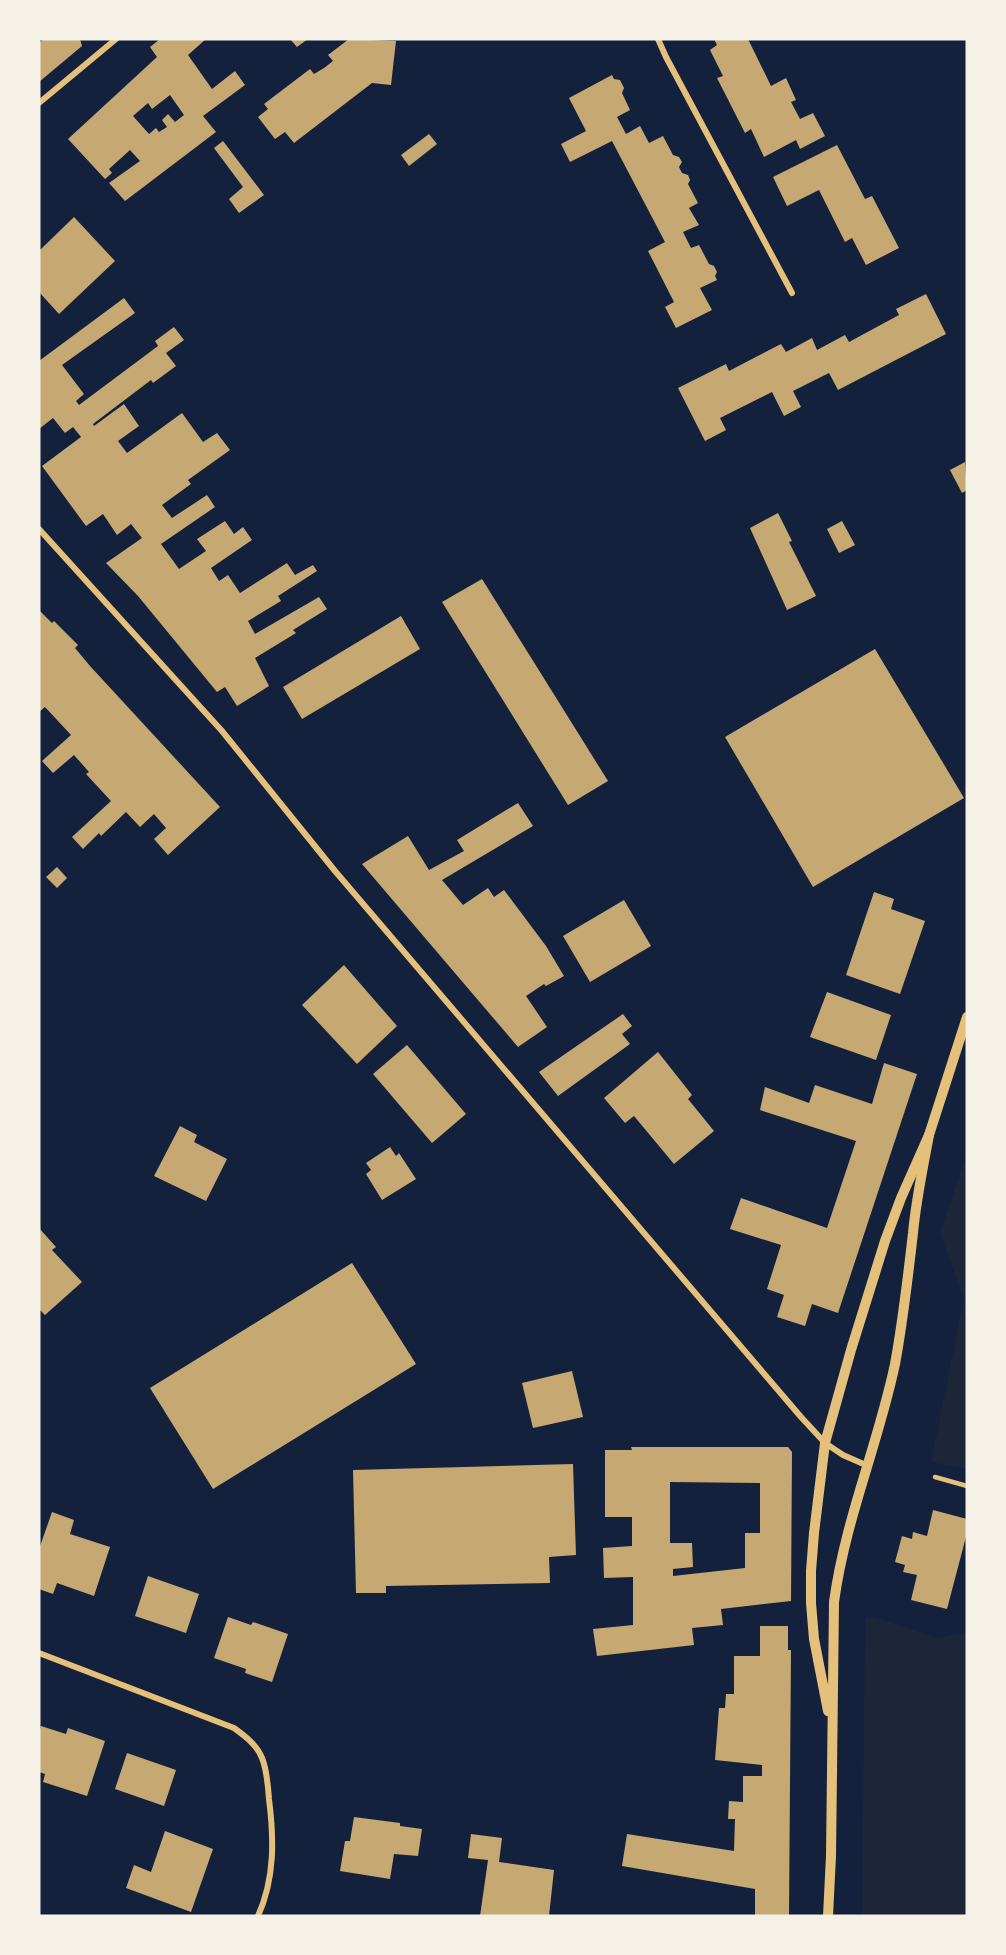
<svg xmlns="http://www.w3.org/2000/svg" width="1006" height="1955" font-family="'IBM Plex Serif',serif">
  <rect width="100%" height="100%" fill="#14213d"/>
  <g fill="#1d2539">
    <path d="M 967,1153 L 967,1469 L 931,1462 L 964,1299 L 940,1233 Z"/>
    <path d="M 874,1617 L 937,1638 L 967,1632 L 967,1916 L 862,1916 L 865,1619 Z"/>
  </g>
  <g fill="#c6a872" fill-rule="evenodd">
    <path d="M 44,39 L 80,39 L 82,46 L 39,82 L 39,43 Z"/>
    <path d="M 160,39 L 206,39 L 188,55 L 212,89 L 235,71 L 245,85 L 203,116 L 216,132 L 125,201 L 109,183 L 140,161 L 130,150 L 109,169 L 112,173 L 105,179 L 68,139 L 157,57 L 150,47 ZM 170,95 L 184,115 L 175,122 L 168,114 L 162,120 L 167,127 L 159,132 L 156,128 L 149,134 L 133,116 L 148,103 L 152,109 Z"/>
    <path d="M 290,39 L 308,39 L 297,47 Z"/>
    <path d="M 349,39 L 396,41 L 391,85 L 372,83 L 294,143 L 285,132 L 275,139 L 258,117 L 268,109 L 264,104 L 310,69 L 314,74 L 324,68 L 333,61 L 328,55 Z"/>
    <path d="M 714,39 L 748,39 L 771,86 L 786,78 L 796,100 L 791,102 L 800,119 L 813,113 L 825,136 L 800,149 L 796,140 L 764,157 L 751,129 L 745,133 L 717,78 L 723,76 L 710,50 L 717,45 Z"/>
    <path d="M 612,75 L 614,79 L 620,80 L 624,88 L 622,93 L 630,110 L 617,117 L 626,134 L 640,126 L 649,143 L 663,136 L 673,155 L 679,157 L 682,162 L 679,167 L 682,173 L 688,175 L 690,180 L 688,184 L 698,203 L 689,208 L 699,225 L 683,232 L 691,248 L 699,245 L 709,264 L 714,266 L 717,272 L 715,276 L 717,280 L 700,288 L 712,310 L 676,328 L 665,307 L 674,302 L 648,251 L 665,242 L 612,141 L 570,162 L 561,144 L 586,131 L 569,98 Z"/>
    <path d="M 429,134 L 437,144 L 409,166 L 401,155 Z"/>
    <path d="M 223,141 L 264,195 L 239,213 L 229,199 L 243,187 L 214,148 Z"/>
    <path d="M 837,145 L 865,199 L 872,196 L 899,248 L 866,265 L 852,238 L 845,242 L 819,190 L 787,206 L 773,177 Z"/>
    <path d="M 74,217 L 115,261 L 59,314 L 39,292 L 39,251 Z"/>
    <path d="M 926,294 L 946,334 L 838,390 L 829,373 L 793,391 L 801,407 L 784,416 L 772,392 L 720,418 L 726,430 L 705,441 L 678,388 L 726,364 L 729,371 L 781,344 L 786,352 L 812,338 L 817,350 L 845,335 L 849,342 L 899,315 L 896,309 Z"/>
    <path d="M 124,298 L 135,313 L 62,365 L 84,394 L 76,401 L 79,405 L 158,346 L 155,341 L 174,327 L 184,340 L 166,353 L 176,366 L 153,383 L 151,380 L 93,424 L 94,426 L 124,404 L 139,426 L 118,441 L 127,453 L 182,413 L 203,442 L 217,433 L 230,450 L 188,480 L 191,484 L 162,505 L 172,518 L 207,495 L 215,507 L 161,544 L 179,569 L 206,551 L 197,539 L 225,521 L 234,534 L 243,527 L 252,540 L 211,568 L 219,581 L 228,575 L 240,593 L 287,563 L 295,575 L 313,565 L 317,571 L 278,596 L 281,601 L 248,621 L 255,634 L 319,597 L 327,609 L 293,630 L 296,633 L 255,658 L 269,686 L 237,706 L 225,687 L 217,692 L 138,596 L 106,563 L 142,538 L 131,524 L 117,535 L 103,514 L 86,526 L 42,466 L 81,437 L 73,427 L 65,433 L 53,418 L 39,429 L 39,361 Z"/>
    <path d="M 965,462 L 967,490 L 962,493 L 950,470 Z"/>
    <path d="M 778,513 L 792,541 L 789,542 L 816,596 L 787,610 L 750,528 Z"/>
    <path d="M 842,521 L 855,545 L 839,553 L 827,529 Z"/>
    <path d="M 482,579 L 608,781 L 568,805 L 442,602 Z"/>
    <path d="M 39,610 L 52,623 L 54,621 L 78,645 L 75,648 L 90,666 L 220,807 L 168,855 L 154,839 L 166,828 L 154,814 L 140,827 L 126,812 L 101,836 L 99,833 L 83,849 L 72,837 L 111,801 L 86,774 L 89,772 L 74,755 L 53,773 L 42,761 L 71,735 L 45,707 L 39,712 Z"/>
    <path d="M 401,616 L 420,649 L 302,719 L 283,687 Z"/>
    <path d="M 875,649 L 964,798 L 813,887 L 725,737 Z"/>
    <path d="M 518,803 L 533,826 L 442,880 L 463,905 L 488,888 L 494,897 L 504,890 L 546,946 L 564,976 L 546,986 L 544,984 L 526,996 L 547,1027 L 518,1047 L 362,864 L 408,836 L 429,870 L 464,851 L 457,840 Z"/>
    <path d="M 57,867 L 67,878 L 57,888 L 46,877 Z"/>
    <path d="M 874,892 L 894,899 L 891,909 L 925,921 L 900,994 L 846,975 Z"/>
    <path d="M 624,900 L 651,946 L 590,982 L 563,936 Z"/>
    <path d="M 344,965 L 397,1026 L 357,1064 L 302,1005 Z"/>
    <path d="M 827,992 L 891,1015 L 876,1060 L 810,1037 Z"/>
    <path d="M 623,1014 L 632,1026 L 622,1034 L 630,1044 L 558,1096 L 539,1072 Z"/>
    <path d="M 407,1045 L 466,1114 L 432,1143 L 373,1074 Z"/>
    <path d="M 658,1052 L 692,1095 L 688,1099 L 714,1131 L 674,1164 L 634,1116 L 625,1123 L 604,1098 Z"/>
    <path d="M 884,1063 L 917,1074 L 838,1313 L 812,1304 L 805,1326 L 777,1317 L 784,1295 L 767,1289 L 781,1245 L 730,1229 L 741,1198 L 827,1228 L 856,1141 L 760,1110 L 765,1087 L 809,1103 L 815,1085 L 872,1104 Z"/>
    <path d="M 180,1126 L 197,1135 L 194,1142 L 227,1159 L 206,1201 L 154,1176 Z"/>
    <path d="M 390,1147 L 396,1156 L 399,1153 L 416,1179 L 382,1200 L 366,1174 L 371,1170 L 366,1163 Z"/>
    <path d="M 39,1228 L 56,1247 L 52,1250 L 82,1282 L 45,1315 L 39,1309 Z"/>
    <path d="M 352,1263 L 416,1364 L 213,1489 L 150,1388 Z"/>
    <path d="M 572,1371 L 583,1417 L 533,1428 L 522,1383 Z"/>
    <path d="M 631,1447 L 788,1447 L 792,1452 L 791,1601 L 721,1609 L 723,1625 L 692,1628 L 694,1645 L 597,1656 L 593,1629 L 633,1625 L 633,1577 L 604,1578 L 603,1548 L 632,1546 L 632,1517 L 605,1517 L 605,1450 L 632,1450 ZM 670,1482 L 760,1483 L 760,1533 L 745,1533 L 745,1568 L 673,1576 L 673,1569 L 693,1567 L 692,1543 L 670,1543 Z"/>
    <path d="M 573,1464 L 576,1555 L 549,1557 L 550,1583 L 386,1586 L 386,1593 L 356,1593 L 353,1470 Z"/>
    <path d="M 933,1510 L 967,1519 L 967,1533 L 947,1609 L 911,1600 L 917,1575 L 903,1572 L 905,1565 L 895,1562 L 902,1536 L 912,1539 L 913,1532 L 927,1536 Z"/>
    <path d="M 52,1512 L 74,1520 L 70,1534 L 110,1547 L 94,1596 L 57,1583 L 53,1594 L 39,1589 L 39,1549 Z"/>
    <path d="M 148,1576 L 199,1594 L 186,1633 L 135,1616 Z"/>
    <path d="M 228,1617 L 251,1625 L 253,1622 L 288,1634 L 272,1682 L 245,1673 L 246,1669 L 214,1658 Z"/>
    <path d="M 760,1626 L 788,1626 L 788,1650 L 791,1650 L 789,1916 L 755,1916 L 755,1889 L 622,1866 L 627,1834 L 734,1851 L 735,1819 L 728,1819 L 729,1801 L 743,1802 L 743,1776 L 762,1776 L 762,1765 L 715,1760 L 719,1708 L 725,1708 L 726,1694 L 734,1694 L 734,1656 L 760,1656 Z"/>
    <path d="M 41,1726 L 66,1734 L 68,1728 L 105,1741 L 87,1796 L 43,1782 L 45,1774 L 39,1772 L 39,1732 Z"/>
    <path d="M 127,1753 L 176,1770 L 164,1806 L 115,1789 Z"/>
    <path d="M 354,1817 L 400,1823 L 400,1826 L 422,1829 L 418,1856 L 394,1854 L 390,1879 L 340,1871 L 345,1841 L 350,1841 Z"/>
    <path d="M 165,1831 L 213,1849 L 191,1912 L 126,1888 L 134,1865 L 151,1872 Z"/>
    <path d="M 471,1834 L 502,1838 L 499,1862 L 554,1870 L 549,1916 L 480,1916 L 488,1860 L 468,1858 Z"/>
  </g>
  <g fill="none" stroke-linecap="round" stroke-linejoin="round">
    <path stroke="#e5c07b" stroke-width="4.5" d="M 935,1477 L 967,1486"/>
    <g stroke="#e5c07b" stroke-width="6">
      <path d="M 658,39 L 666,57 L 792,293"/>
      <path d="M 39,103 L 116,39"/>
      <path d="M 39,529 L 222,731 L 335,871 L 801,1417 L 825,1443 L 843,1455 L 868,1466"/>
      <path d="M 39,1653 L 234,1728 C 245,1736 257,1745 262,1758 C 267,1770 268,1786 269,1799 C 274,1839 275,1878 258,1916"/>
    </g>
    <g stroke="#e5c07b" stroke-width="10">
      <path d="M 828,1711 L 814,1639 L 811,1603 L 811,1571 L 814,1533 L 825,1443 L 851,1350 L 885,1241 L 901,1198 L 929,1135 L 967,1017"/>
      <path d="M 828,1916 L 831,1856 L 834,1602 C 845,1520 878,1445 895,1364 C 903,1321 908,1277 913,1233 C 916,1200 923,1167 929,1135"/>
    </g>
  </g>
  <rect width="1006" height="1955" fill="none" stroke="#f6f1e7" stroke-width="81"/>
</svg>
